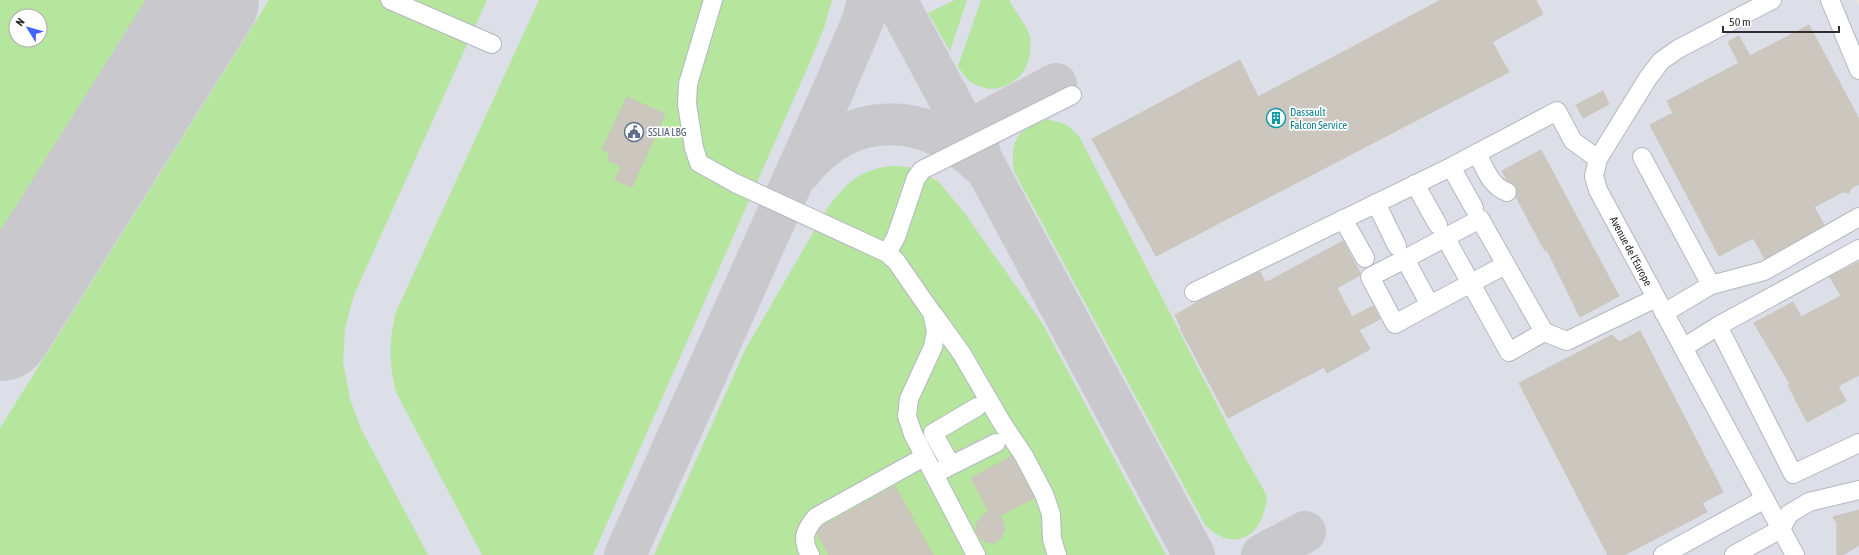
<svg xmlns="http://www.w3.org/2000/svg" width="1859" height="555" font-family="'Asap Condensed',sans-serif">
  <rect width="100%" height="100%" fill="#efe9e1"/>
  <path fill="#dcdee8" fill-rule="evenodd" d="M 0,0 L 1857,0 L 1859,5 L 1859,555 L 0,555 ZM 16,16 L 40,16 L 40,40 L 16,40 Z"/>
  <g fill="#b6e59e" fill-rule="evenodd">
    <path d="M 0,0 L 146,0 L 0,232 ZM 16,16 L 40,16 L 40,40 L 16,40 Z"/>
    <path d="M 269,0 L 487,0 L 354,295 L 345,328 L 343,362 L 350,399 L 361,429 L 428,555 L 0,555 L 0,428 Z"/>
    <path d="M 539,0 L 832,0 L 824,28 L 810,62 L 593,555 L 482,555 L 396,392 C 389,360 388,345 396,312 Z"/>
    <path d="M 955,0 L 967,0 L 950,51 L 928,13 Z"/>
    <path d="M 981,0 L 1009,0 C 1015,11 1027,26 1030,37 C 1031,42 1030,48 1030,53 C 1028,79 998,98 974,84 C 967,80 963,74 958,66 Z"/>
    <path d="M 1047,119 L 1067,125 L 1079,136 L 1233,436 L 1267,496 C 1264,535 1236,555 1205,525 L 1014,171 C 1010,138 1018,130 1047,119 Z"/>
    <path d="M 890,166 L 908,167 L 938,181 L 963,211 L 1042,323 L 1166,555 L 654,555 L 745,350 L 828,207 C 848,182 858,171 890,166 Z"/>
  </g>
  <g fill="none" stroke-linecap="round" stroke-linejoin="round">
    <g stroke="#c9c8cc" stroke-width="42">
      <path d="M 896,0 L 1194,555"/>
      <path d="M 981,159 L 978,146 L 979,134 L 988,120 L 1056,84"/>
      <path d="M 801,171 C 848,109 927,111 980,164"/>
      <path d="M 625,555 L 835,86 L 863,20 L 868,0"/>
      <path d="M 1262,555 L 1305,532"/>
    </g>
    <path stroke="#c9c8cc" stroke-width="104" d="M 0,329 L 207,0"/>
  </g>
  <g fill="#cbc7bf" stroke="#cbc5ba">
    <path d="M 1441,0 L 1536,0 L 1543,14 L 1492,42 L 1509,72 L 1156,256 L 1092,139 L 1240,60 L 1258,97 Z"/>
    <path d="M 1809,25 L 1859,119 L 1859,184 L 1851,188 L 1849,193 L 1843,192 L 1814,207 L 1824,225 L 1765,259 L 1753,238 L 1719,256 L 1650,125 L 1673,113 L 1667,101 L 1739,63 L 1728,42 L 1739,36 L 1750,56 Z"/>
    <path d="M 1603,91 L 1609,104 L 1583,118 L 1576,105 Z"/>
    <path d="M 627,97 L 665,114 L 632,187 L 615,180 L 621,166 L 607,160 L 610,153 L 602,149 Z"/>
    <path d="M 1541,150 L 1619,296 L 1580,317 L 1547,250 L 1545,251 L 1516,197 L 1517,192 L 1516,186 L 1507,180 L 1502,171 Z"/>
    <path d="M 1343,241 L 1360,273 L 1360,275 L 1337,288 L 1352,317 L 1373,306 L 1380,319 L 1359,330 L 1370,349 L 1327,373 L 1324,367 L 1228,418 L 1180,328 L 1181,327 L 1175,315 L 1198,302 L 1260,272 L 1265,282 L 1269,281 Z"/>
    <path d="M 1859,262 L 1859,375 L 1838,386 L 1846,401 L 1807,422 L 1788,385 L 1790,384 L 1754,323 L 1793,302 L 1801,317 L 1841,296 L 1830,277 Z"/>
    <path d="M 1640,331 L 1723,492 L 1702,503 L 1707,512 L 1624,555 L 1608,555 L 1519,383 L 1612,335 L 1619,342 Z"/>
    <path d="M 1012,456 L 1034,498 L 1001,515 L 1005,528 L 1002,537 L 994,543 L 985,542 L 977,535 L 976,526 L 978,521 L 988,511 L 971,478 Z"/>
    <path d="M 895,486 L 933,555 L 829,555 L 817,533 L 821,527 Z"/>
    <path d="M 1859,510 L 1859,545 L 1843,555 L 1837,555 L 1837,524 L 1833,517 Z"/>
  </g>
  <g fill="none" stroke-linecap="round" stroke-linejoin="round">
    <g stroke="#b4b7c1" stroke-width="20">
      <g id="minor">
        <path d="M 390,0 L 492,44"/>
        <path d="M 713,0 L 688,84 L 687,104 L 694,148 L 699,163 L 735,183 L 887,253 L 896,261 L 932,313 L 936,331 L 933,347 L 909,399 L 907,416 L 913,434 L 976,555"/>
        <path d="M 1772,0 L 1678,49 L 1661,61 L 1648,78 L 1598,159 L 1594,176 L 1598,190 L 1795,555"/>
        <path d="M 1830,0 L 1859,70"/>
        <path d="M 1477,153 C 1485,168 1490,186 1507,192"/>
        <path d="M 1642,157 L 1711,285"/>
        <path d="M 1451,167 L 1474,208"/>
        <path d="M 1415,184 L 1438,225"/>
        <path d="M 1376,203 L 1397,246"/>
        <path d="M 1343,219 L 1365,258"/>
        <path d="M 1445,237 L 1509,352 L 1544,332 L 1480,219 L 1405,259 L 1430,305 L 1505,265"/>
        <path d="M 887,253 L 896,237 L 916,178 L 922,170 L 1072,95"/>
        <path d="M 1405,259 L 1370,277 L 1395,324 L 1430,305"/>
        <path d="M 1194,292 L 1451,167 L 1557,111 L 1573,141 L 1598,159"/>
        <path d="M 1664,313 L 1711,285 L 1764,271 L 1859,217"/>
        <path d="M 934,315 L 962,354 L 1002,423 L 1024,456 L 1044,494 L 1051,514 L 1052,539 L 1057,555"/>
        <path d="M 1718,326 L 1793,474 L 1859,443"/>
        <path d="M 1544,332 L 1567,341 L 1656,298"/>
        <path d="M 1683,348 L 1718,326 L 1859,249"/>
        <path d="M 951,465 L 933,433 L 977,407"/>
        <path d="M 942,470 L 996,443"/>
        <path d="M 810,555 C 801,539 805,530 816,517 L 924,457"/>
        <path d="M 1663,555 L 1765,499"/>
        <path d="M 1734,555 L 1781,529 L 1789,514 L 1809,502 L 1859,490"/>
      </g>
    </g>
    <use href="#minor" stroke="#fff" stroke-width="18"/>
  </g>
  <defs>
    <g id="building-ring" transform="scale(1)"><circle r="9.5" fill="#fff" stroke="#0f9aa8" stroke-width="1.5"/><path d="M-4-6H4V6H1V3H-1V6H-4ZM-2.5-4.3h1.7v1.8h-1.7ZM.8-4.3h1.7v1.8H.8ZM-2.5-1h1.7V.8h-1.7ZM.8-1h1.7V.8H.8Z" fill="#0f9aa8"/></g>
    <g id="civic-ring" transform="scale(1)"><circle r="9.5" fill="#fff" stroke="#5c6f8a" stroke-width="1.5"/><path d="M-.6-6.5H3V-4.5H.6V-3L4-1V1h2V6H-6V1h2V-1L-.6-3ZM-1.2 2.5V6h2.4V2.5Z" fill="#5c6f8a"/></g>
  </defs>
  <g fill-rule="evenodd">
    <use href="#building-ring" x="1276" y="118"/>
    <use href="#civic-ring" x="634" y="132"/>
  </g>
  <g text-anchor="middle" stroke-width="3.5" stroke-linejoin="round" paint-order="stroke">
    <g font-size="11" fill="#0d838f" stroke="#fff" text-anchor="start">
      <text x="1290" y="116">Dassault<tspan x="1290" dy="13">Falcon Service</tspan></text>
    </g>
    <g font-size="11" fill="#4e5e75" stroke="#fff" text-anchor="start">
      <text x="648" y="136">SSLIA LBG</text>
    </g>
    <g font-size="11" fill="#2e2e2e" stroke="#fff">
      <text transform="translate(1631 251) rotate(62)" y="4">Avenue de l'Europe</text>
    </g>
  </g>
  <g transform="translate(28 28) rotate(307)"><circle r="19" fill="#ffffff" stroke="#ababab"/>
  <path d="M0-3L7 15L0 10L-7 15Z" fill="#4264fb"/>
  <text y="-6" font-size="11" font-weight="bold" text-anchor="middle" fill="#2e2e2e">N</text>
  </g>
  <path d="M1723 26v6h116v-6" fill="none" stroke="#2e2e2e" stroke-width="2"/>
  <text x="1729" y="26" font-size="12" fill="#2e2e2e" stroke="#ffffff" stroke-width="3" paint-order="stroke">50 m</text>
</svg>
